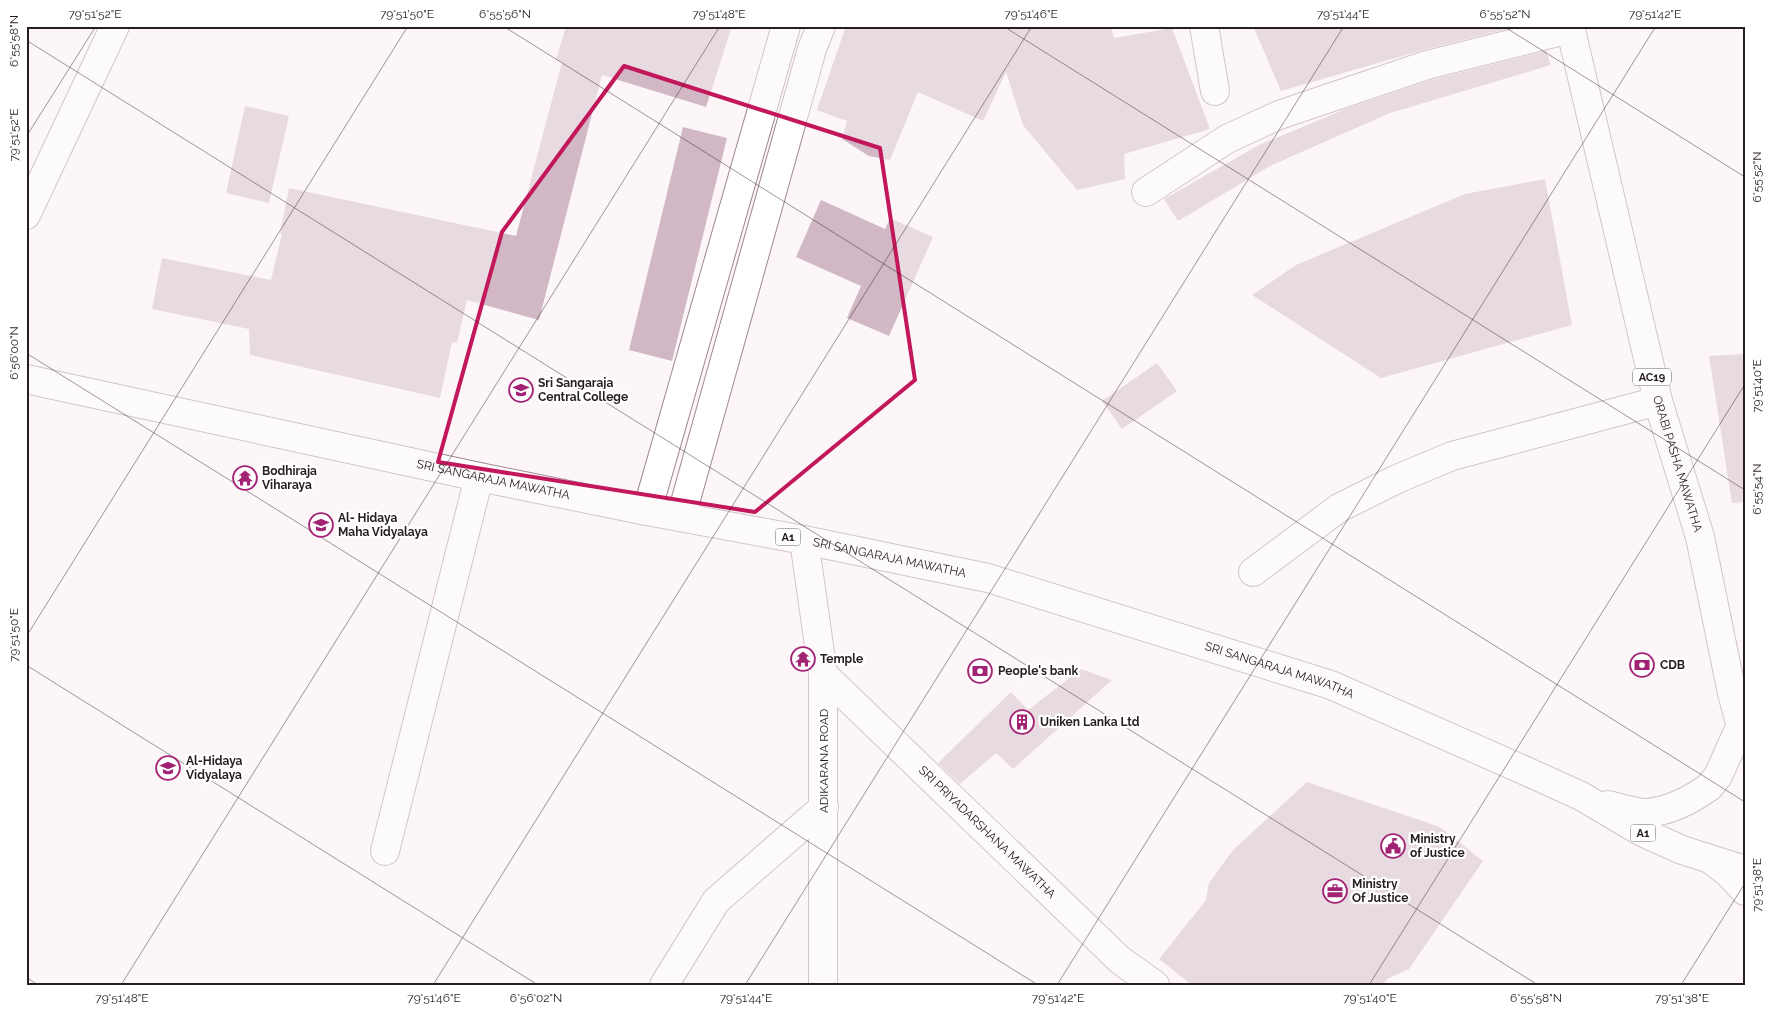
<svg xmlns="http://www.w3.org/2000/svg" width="1771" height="1011" font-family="Raleway,sans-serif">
  <rect width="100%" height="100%" fill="#fcf6f9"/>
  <g fill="#d1b8c4">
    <path d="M 566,26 L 732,26 L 706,107 L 602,75 L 539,320 L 467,300 L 457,343 L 452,342 L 440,398 L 250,355 L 249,329 L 152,309 L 162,258 L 271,280 L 282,234 L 280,233 L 289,188 L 516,236 L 562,62 L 556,60 Z"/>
    <path d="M 846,26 L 1111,26 L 1114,38 L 1172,28 L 1210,129 L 1124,154 L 1125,179 L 1077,190 L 1023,125 L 1006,72 L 983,121 L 918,92 L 890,160 L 869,156 L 842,139 L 847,121 L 817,110 Z"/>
    <path d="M 1253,26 L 1517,26 L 1423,50 L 1281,91 Z"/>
    <path d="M 1546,51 L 1551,65 L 1390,113 L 1270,166 L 1178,221 L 1164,199 L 1259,145 L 1348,108 L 1431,80 Z"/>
    <path d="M 245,106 L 289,116 L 269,203 L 226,193 Z"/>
    <path d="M 683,127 L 727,138 L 672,361 L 629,350 Z"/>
    <path d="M 1545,179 L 1572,325 L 1381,378 L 1252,295 L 1296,265 L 1465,194 Z"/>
    <path d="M 821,200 L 885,229 L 890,218 L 933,237 L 889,336 L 847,318 L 861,286 L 796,257 Z"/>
    <path d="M 1745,354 L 1745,502 L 1732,503 L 1709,356 Z"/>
    <path d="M 1157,363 L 1177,391 L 1122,429 L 1102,401 Z"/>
    <path d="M 1081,669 L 1112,680 L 1013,769 L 996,753 L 960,784 L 938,763 L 1011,692 L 1028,710 Z"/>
    <path d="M 1307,782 L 1440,827 L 1483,861 L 1409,969 L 1387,979 L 1383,985 L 1192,985 L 1159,959 L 1206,900 L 1209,883 L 1233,850 Z"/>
  </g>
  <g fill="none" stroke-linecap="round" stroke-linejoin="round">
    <g stroke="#a08894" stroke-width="30">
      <g id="minor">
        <path d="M 1204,26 L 1215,91"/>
        <path d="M 1146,192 L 1227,139 L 1279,115 L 1427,65 L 1570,29"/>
        <path d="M 26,215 L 115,26"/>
        <path d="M 647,511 L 786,26"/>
        <path d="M 681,517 L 812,49 L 821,26"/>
        <path d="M 804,540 L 823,674 L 823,985"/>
        <path d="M 1253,572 L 1339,508 L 1397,479 L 1452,456 L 1658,401"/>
        <path id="s1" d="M 823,674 L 1120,960 L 1155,985"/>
        <path d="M 385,851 L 479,477"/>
        <path d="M 664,985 L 716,901 L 824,807"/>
      </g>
    </g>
    <g stroke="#a08894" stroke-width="30">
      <g id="major">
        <path id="s2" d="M 1570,26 L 1658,401 L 1700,537 L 1732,693 L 1745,741"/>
        <path d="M 1709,787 L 1718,776 L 1740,727"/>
        <path d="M 1710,859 L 1728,873 L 1745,891"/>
      </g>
    </g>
    <g stroke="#a08894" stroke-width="30">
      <g id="highway">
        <path id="s3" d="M 26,379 L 479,477 L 647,511 L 804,540 L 988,578 L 1331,685 L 1528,772 L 1581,796 L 1642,832 L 1682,850 L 1745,870"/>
        <path d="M 1608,805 C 1620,808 1636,813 1647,813 C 1670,811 1691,800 1709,787"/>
      </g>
    </g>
    <use href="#minor" stroke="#fff" stroke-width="28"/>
    <use href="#major" stroke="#fff" stroke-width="28"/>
    <use href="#highway" stroke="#fff" stroke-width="28"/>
  </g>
  <path d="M0 0H1771V1011H0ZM 624,66 L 880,148 L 915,380 L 755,512 L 438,462 L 502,232 Z" fill="#fcf6f9" fill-opacity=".55" fill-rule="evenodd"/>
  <path fill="none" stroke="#c2185b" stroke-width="4" stroke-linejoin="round" d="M 624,66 L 880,148 L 915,380 L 755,512 L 438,462 L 502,232 Z"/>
  <path fill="none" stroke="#261c21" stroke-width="1" stroke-opacity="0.45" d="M 503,26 L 1745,802M 1003,26 L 1745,490M 1503,26 L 1745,177M 26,40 L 1538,985M 26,137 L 96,26M 26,353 L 1038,985M 26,637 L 408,26M 26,665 L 538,985M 26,977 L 38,985M 121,985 L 720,26M 433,985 L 1032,26M 745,985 L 1344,26M 1057,985 L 1656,26M 1369,985 L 1745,384M 1681,985 L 1745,883"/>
  <defs>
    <g id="school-ring" transform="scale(1.25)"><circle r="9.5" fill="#fff" stroke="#a22274" stroke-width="1.5"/><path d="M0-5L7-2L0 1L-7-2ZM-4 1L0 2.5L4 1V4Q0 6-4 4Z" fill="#a22274"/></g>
    <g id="temple-ring" transform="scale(1.25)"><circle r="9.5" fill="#fff" stroke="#a22274" stroke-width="1.5"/><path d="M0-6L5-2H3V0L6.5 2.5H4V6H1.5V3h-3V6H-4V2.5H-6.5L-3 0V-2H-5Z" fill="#a22274"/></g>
    <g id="bank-ring" transform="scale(1.25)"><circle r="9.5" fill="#fff" stroke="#a22274" stroke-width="1.5"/><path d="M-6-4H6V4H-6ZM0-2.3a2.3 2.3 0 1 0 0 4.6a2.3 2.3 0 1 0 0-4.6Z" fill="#a22274"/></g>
    <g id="building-ring" transform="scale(1.25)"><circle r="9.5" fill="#fff" stroke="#a22274" stroke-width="1.5"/><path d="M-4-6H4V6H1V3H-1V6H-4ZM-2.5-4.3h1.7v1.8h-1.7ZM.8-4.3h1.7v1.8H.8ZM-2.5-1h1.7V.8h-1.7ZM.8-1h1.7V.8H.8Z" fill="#a22274"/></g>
    <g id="civic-ring" transform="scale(1.25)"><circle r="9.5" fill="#fff" stroke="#a22274" stroke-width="1.5"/><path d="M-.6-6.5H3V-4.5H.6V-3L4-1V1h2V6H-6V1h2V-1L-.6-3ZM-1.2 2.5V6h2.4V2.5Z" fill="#a22274"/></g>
    <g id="office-ring" transform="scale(1.25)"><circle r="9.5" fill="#fff" stroke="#a22274" stroke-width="1.5"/><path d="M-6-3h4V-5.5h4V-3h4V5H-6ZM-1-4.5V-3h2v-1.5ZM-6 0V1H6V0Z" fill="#a22274"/></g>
  </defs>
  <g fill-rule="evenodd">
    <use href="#school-ring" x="521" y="390"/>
    <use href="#temple-ring" x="245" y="478"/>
    <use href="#school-ring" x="321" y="525"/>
    <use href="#temple-ring" x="803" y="659"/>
    <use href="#bank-ring" x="1642" y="665"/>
    <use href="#bank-ring" x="980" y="671"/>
    <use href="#building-ring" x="1022" y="722"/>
    <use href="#school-ring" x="168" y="768"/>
    <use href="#civic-ring" x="1393" y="846"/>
    <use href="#office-ring" x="1335" y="891"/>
  </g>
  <g text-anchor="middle" stroke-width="4.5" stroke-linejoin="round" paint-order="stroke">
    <g fill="#fff" stroke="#676064" stroke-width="1">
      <rect x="1633" y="368.5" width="38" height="17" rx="4"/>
      <rect x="775.5" y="528.5" width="25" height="17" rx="4"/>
      <rect x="1630.5" y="824.5" width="25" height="17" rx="4"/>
    </g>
    <g font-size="11" font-weight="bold" fill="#261c21">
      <text x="1652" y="381">AC19</text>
      <text x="788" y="541">A1</text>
      <text x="1643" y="837">A1</text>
    </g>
    <g font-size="12" font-weight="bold" fill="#261c21" stroke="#fff" text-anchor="start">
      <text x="538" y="387">Sri Sangaraja<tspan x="538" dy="14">Central College</tspan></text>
      <text x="262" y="475">Bodhiraja<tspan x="262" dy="14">Viharaya</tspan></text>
      <text x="338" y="522">Al- Hidaya<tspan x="338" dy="14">Maha Vidyalaya</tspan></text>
      <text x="820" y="663">Temple</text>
      <text x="1660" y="669">CDB</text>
      <text x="998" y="675">People's bank</text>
      <text x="1040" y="726">Uniken Lanka Ltd</text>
      <text x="186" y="765">Al-Hidaya<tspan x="186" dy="14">Vidyalaya</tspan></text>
      <text x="1410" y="843">Ministry<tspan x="1410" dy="14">of Justice</tspan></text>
      <text x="1352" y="888">Ministry<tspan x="1352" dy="14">Of Justice</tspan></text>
    </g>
    <g font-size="12" fill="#261c21" stroke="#fff">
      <text dy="4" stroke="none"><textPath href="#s2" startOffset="451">ORABI PASHA MAWATHA</textPath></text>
      <text dy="4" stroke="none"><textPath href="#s3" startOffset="478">SRI SANGARAJA MAWATHA</textPath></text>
      <text dy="4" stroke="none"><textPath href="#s3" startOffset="882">SRI SANGARAJA MAWATHA</textPath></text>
      <text dy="4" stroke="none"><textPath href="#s3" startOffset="1288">SRI SANGARAJA MAWATHA</textPath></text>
      <text transform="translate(824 761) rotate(-90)" y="4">ADIKARANA ROAD</text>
      <text dy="4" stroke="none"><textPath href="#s1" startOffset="228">SRI PRIYADARSHANA MAWATHA</textPath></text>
    </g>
  </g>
  <rect width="1771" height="1011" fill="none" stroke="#ffffff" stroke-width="55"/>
  <rect x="28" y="28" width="1716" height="956" fill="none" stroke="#261c21" stroke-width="2"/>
  <g font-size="12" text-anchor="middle" fill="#261c21">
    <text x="95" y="18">79°51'52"E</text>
    <text x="407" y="18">79°51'50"E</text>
    <text x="505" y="18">6°55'56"N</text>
    <text x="719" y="18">79°51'48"E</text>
    <text x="1031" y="18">79°51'46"E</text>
    <text x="1343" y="18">79°51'44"E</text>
    <text x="1505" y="18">6°55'52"N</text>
    <text x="1655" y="18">79°51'42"E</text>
    <text transform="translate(14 41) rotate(-90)" y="4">6°55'58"N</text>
    <text transform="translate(14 135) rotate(-90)" y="4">79°51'52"E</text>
    <text transform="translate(1757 177) rotate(-90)" y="4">6°55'52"N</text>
    <text transform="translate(14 353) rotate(-90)" y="4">6°56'00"N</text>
    <text transform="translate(1757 386) rotate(-90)" y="4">79°51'40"E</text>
    <text transform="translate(1757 489) rotate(-90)" y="4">6°55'54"N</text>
    <text transform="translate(14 635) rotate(-90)" y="4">79°51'50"E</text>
    <text transform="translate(1757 885) rotate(-90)" y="4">79°51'38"E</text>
    <text x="122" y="1002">79°51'48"E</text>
    <text x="434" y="1002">79°51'46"E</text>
    <text x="536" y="1002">6°56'02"N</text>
    <text x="746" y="1002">79°51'44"E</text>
    <text x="1058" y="1002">79°51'42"E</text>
    <text x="1370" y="1002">79°51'40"E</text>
    <text x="1536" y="1002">6°55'58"N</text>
    <text x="1682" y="1002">79°51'38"E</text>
  </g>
</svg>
